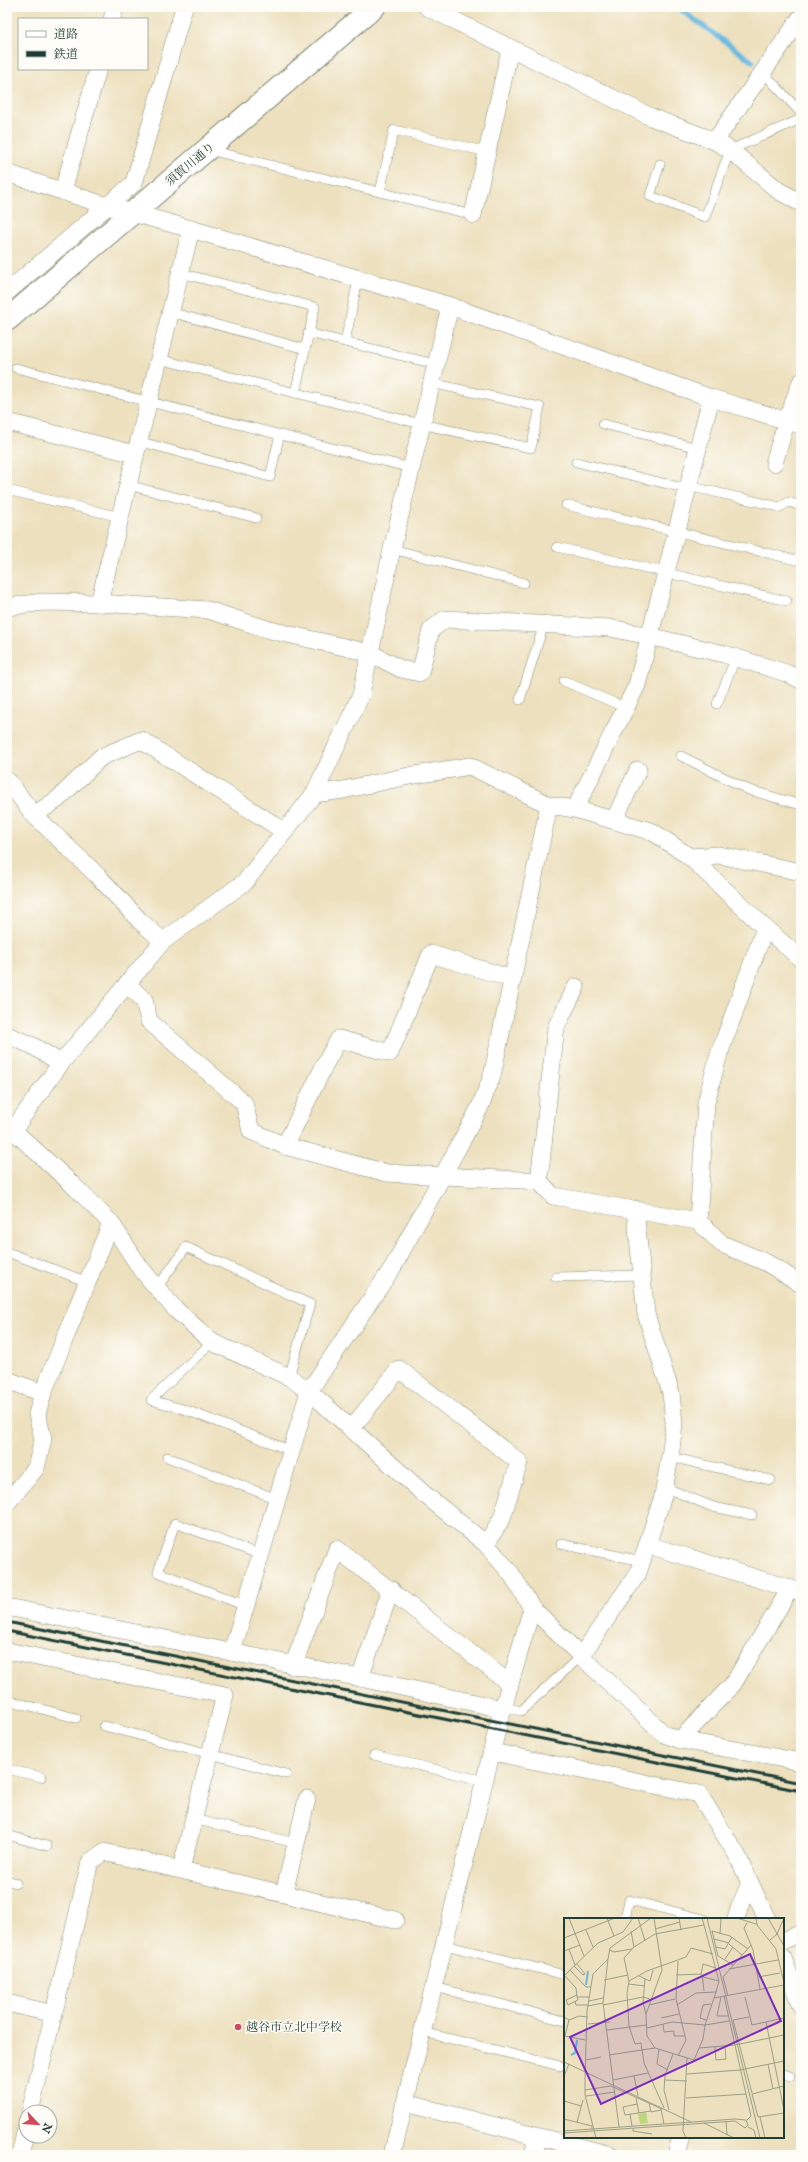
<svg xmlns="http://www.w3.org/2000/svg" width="808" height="2162" font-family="'IM FELL English','Noto Serif JP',serif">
  <rect width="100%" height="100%" fill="#fdfcf7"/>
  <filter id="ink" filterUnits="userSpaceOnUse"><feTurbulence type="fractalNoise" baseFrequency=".025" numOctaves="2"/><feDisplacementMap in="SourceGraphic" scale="8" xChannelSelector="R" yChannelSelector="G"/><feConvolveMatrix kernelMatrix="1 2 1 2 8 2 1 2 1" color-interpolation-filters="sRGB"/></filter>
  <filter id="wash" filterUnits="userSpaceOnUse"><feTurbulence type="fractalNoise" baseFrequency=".012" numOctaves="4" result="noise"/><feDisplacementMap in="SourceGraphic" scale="16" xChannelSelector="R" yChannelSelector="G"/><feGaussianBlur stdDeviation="0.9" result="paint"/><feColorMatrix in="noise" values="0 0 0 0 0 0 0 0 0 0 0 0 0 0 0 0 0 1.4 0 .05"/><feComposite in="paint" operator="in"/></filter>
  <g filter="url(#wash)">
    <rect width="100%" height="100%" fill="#ede0be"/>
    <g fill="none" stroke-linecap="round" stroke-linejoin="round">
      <path stroke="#67bae2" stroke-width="5" d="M 677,7 L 753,62"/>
    </g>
  </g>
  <g filter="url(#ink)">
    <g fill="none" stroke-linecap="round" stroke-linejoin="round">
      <g stroke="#868e79" stroke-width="10">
        <g id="service">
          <path d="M 762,71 L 801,113"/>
          <path d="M 209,150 L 473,215"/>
          <path d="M 660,164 L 650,196 L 705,217 L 730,150 L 801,119"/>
          <path d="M 380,192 L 394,130 L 487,152"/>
          <path d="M 180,273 L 315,307 L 295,393"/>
          <path d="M 170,312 L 305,349"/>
          <path d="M 308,333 L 435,364"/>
          <path d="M 345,342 L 358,280"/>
          <path d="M 159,359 L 421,424 L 531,448 L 540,407 L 431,383"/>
          <path d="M 16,368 L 411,468"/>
          <path d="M 603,424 L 698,448"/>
          <path d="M 138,441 L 270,477 L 280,434"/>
          <path d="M 576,462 L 688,489"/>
          <path d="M 128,485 L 256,518"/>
          <path d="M 688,486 L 780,507 L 789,502 L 801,506"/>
          <path d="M 7,490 L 120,517"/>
          <path d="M 566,505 L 796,560"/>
          <path d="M 557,547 L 787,601"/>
          <path d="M 392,549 L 524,583"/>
          <path d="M 564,681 L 626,708"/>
          <path d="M 520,700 L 544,624"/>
          <path d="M 717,704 L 736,657"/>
          <path d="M 681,756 L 749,790 L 801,805"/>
          <path d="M 7,1252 L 88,1282"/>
          <path d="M 556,1277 L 641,1275"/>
          <path d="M 157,1288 L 186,1247 L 310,1304 L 289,1377"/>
          <path d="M 212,1342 L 151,1400 L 186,1410 L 292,1451"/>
          <path d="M 167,1457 L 277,1499"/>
          <path d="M 670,1457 L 771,1480"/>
          <path d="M 664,1487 L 713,1507 L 752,1515"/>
          <path d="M 561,1544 L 642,1561"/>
          <path d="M 246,1606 L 158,1572 L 175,1523 L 261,1555"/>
          <path d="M 7,1700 L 76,1718"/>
          <path d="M 504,1707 L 521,1711 L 581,1656"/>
          <path d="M 104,1726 L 286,1774"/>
          <path d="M 374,1755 L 485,1781"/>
          <path d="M 7,1769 L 41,1777"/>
          <path d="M 193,1819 L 296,1843"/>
          <path d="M 7,1835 L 47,1846"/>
          <path d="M 7,1880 L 16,1883"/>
          <path d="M 625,1919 L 629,1900 L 704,1919"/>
          <path d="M 445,1945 L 565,1975"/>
          <path d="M 435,1987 L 565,2021"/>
          <path d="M 423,2032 L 560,2066"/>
          <path d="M 783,2074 L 790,2076"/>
        </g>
      </g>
      <g stroke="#868e79" stroke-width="18">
        <g id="minor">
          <path d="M 427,7 L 651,117 L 715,141 L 730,150 L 779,191 L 801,203"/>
          <path d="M 112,19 L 115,7"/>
          <path d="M 715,141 L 801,17"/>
          <path d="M 7,173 L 107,206 L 191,229 L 450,306 L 711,398 L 801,425"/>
          <path d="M 63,191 L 98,69"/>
          <path d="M 473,215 L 510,49"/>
          <path d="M 7,292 L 134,183 L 184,7"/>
          <path d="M 7,422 L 135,454"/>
          <path d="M 774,463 L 787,420 L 801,382"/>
          <path d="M 99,603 L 191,229"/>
          <path d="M 7,607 L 43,602 L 99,603 L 208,610 L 270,630 L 370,653 L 401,669 L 420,673 L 431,630 L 445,619 L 610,628 L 649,636 L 724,654 L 786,673 L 801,680"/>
          <path d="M 7,780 L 34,815 L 98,876 L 140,921 L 163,941"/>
          <path d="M 314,794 L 361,695 L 392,549 L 450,306"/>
          <path d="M 575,809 L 637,685 L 711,398"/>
          <path d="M 34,815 L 58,799 L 101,757 L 141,740 L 284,831"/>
          <path d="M 614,820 L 638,770"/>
          <path d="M 690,857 L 719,855 L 801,872"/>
          <path d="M 127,984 L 144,1000 L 149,1021 L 244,1103 L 251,1131 L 285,1146 L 387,1173 L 539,1181 L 553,1196 L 698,1221 L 722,1244 L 767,1263 L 801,1284"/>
          <path d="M 7,1035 L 31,1045 L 61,1063"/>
          <path d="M 285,1146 L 326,1062 L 339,1039 L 390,1053 L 431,954 L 513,979"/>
          <path d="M 539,1181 L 556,1027 L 576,987"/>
          <path d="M 635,1209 L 646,1314 L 671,1393 L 674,1423 L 671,1450 L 663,1496 L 638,1573 L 581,1656 L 532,1608 L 512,1575 L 486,1544 L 424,1494 L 309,1391 L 289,1377 L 212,1342 L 175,1309 L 157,1288 L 139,1266 L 111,1223 L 73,1185 L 16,1133 L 16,1126 L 61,1063 L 163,941 L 245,882 L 314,794 L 343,790 L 409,776 L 470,766 L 549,805 L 575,809 L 653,832 L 690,857 L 765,928 L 801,959"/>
          <path d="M 698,1221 L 706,1103 L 718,1057 L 765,928"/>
          <path d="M 7,1380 L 43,1393"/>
          <path d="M 351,1429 L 399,1369 L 519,1462 L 502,1518 L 486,1544"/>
          <path d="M 7,1503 L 36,1468 L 43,1439 L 37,1414 L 43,1393 L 111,1223"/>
          <path d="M 648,1545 L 801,1592"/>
          <path d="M 7,1607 L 360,1678 L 503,1709"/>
          <path d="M 7,1651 L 225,1695 L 181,1869"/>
          <path d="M 232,1652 L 309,1391 L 393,1267 L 480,1107 L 492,1076 L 549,805"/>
          <path d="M 581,1656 L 664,1734 L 680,1740 L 801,1762"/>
          <path d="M 293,1666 L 337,1549 L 510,1684"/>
          <path d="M 360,1678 L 391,1589"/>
          <path d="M 680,1740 L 733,1684 L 790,1589"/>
          <path d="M 492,1752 L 699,1794 L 737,1855 L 767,1919"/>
          <path d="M 284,1893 L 307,1799"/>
          <path d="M 736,1919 L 740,1906 L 750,1883"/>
          <path d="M 783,1941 L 801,1932"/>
          <path d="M 783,1958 L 801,2006"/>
          <path d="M 7,2003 L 54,2014"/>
          <path d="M 405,2103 L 611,2155"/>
          <path d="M 30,2112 L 90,1862 L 104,1852 L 395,1920"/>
          <path d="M 20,2155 L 26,2129"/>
          <path d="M 392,2155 L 499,1722 L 532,1608"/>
          <path d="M 533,2155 L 537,2137"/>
          <path d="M 676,2155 L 681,2137"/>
        </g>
      </g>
      <g stroke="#868e79" stroke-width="24">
        <path id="tertiary" d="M 7,320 L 374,7"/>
      </g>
      <use href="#service" stroke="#fff" stroke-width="9"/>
      <use href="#minor" stroke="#fff" stroke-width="17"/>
      <use href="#tertiary" stroke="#fff" stroke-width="22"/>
      <g stroke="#1f3d34" stroke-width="3">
        <path d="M 7,1622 L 801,1783"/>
        <path d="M 7,1631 L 801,1791"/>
      </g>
    </g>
  </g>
  <circle fill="#d1495b" stroke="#fdfcf7" stroke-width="1.5" cx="238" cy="2027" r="4"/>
  <g text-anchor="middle" stroke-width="3" stroke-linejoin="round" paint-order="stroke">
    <g font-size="12" fill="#1f3d34" stroke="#fdfcf7">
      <text transform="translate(190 164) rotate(-40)" y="4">須賀川通り</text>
    </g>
    <g font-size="12" fill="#1f3d34" stroke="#fdfcf7" text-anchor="start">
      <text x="246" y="2031">越谷市立北中学校</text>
    </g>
  </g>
  <g transform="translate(564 1918)">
    <rect width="220" height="220" fill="#ede0be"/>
    <path d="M 82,194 L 84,205 L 76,206 L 74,196 Z" fill="#bdd77c"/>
    <path fill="none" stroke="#67bae2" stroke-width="2" d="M 22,67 L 24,53M 7,137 L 11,135 L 13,122"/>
    <path fill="none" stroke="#9b9f87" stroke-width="1" d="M 5,0 L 20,38M 43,0 L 50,18M 74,0 L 81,23M 90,0 L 98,52 L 82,96 L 83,118 L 91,130 L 130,142 L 139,121 L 141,107 L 152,74 L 132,75 L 113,87M 115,0 L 117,12M 143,0 L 196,220M 173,0 L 192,6M 192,0 L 193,7 L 212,31 L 220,65M 204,0 L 220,28M 183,5 L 180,10 L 189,32 L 196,71M 140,7 L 155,63 L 152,74M 91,11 L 116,4M 22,12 L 29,29M 67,13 L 70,29M 156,16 L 157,0M 0,20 L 51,0M 150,21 L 165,25M 206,22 L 213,16 L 220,0M 165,26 L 178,37M 152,29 L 161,31 L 168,19M 5,31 L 11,47M 46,32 L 50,34 L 68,31M 0,33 L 16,27M 44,41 L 39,85 L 55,209M 161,41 L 169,29M 114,43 L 112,81 L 122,122 L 114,138M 169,47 L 154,38 L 148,13 L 166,18 L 184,31M 10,48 L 19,57 L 21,56 L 13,46M 165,51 L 214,42M 6,52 L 22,69 L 27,69M 137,56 L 139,46 L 152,50M 112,57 L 138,56 L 140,73M 0,58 L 34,25 L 59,14 L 69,0M 1,58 L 12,70 L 13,79 L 25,79M 75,58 L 86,63 L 89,52M 139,59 L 155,63M 194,59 L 216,55M 81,61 L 79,85 L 82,96M 40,62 L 64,57M 65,63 L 83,53 L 122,39 L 127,30 L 149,36M 64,66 L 81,68M 13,77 L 2,82 L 4,87 L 14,82 L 13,79M 164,78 L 159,59 L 187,27M 157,79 L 153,98 L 164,98M 181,79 L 188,107 L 220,100M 150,80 L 220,67M 11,83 L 12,87 L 24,87M 25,83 L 39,80M 39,87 L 79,79 L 86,81M 85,87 L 111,81M 24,88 L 39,85M 0,99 L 5,102 L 1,118M 185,99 L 169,102 L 188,175M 97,100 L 115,96M 5,102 L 15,98 L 24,99M 142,102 L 136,100 L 139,87 L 147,86M 202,104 L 220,192M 24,106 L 46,104M 99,106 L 100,114 L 110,113 L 110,118 L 121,118M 83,110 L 108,104 L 141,107 L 165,103M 43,112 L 82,107M 0,118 L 21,122M 151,129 L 152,142 L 162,141 L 161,128M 135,130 L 171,127 L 220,117M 95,131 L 93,146 L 104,152M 45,137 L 91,130M 22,142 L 37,139M 0,144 L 127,204M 204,146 L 209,171M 123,156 L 176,152 L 220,143M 0,158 L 5,146M 70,158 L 74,178M 49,162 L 84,155M 101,162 L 123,163M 220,168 L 188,176 L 194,199 L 220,195M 21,172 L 47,168 L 98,191M 182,176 L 187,198 L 183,202M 22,178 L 51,174M 72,180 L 75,195M 122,180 L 182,176 L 160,78M 0,183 L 17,188M 85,185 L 87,194 L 97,192M 73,186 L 59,189 L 61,197 L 87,193M 100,190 L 80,145 L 77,125 L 71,126 L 65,108 L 63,75 L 65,63 L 60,40 L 70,29 L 91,16 L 140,7 L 138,0M 97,191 L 100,206M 105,192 L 100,172 L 101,157 L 109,136M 66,196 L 68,208M 196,199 L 201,220M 0,201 L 28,208 L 28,211M 162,203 L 163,217M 13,204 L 19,182M 140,205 L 170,220M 184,209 L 190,212 L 192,220M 69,210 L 69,213 L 88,216M 0,213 L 171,201 L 182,202 L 184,207 L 181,210 L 171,203 L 0,215M 32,220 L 21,177 L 21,161 L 23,93 L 29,56 L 44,41 L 46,30 L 87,0M 122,220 L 119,213 L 123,140"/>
    <path fill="#7b2cbf" fill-opacity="0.15" stroke="#7b2cbf" stroke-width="2" d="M 186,36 L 217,103 L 37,186 L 6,119 Z"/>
    <rect width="220" height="220" fill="none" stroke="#1f3d34" stroke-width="2"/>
  </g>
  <rect width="808" height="2162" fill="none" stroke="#fdfcf7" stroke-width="24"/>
  <rect x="18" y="18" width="130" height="52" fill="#fdfcf7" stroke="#a4b0a9"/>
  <rect x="26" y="31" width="20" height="6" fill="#ffffff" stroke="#a4b0a9"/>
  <text x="54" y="38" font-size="12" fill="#1f3d34">道路</text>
  <rect x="26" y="51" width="20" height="6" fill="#1f3d34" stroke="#a4b0a9"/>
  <text x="54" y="58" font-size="12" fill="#1f3d34">鉄道</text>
  <g transform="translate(38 2124) rotate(115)"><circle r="19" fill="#fdfcf7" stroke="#a4b0a9"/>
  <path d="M0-3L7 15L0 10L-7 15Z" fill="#d1495b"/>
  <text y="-6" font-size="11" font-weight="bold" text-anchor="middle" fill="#1f3d34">N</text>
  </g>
</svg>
